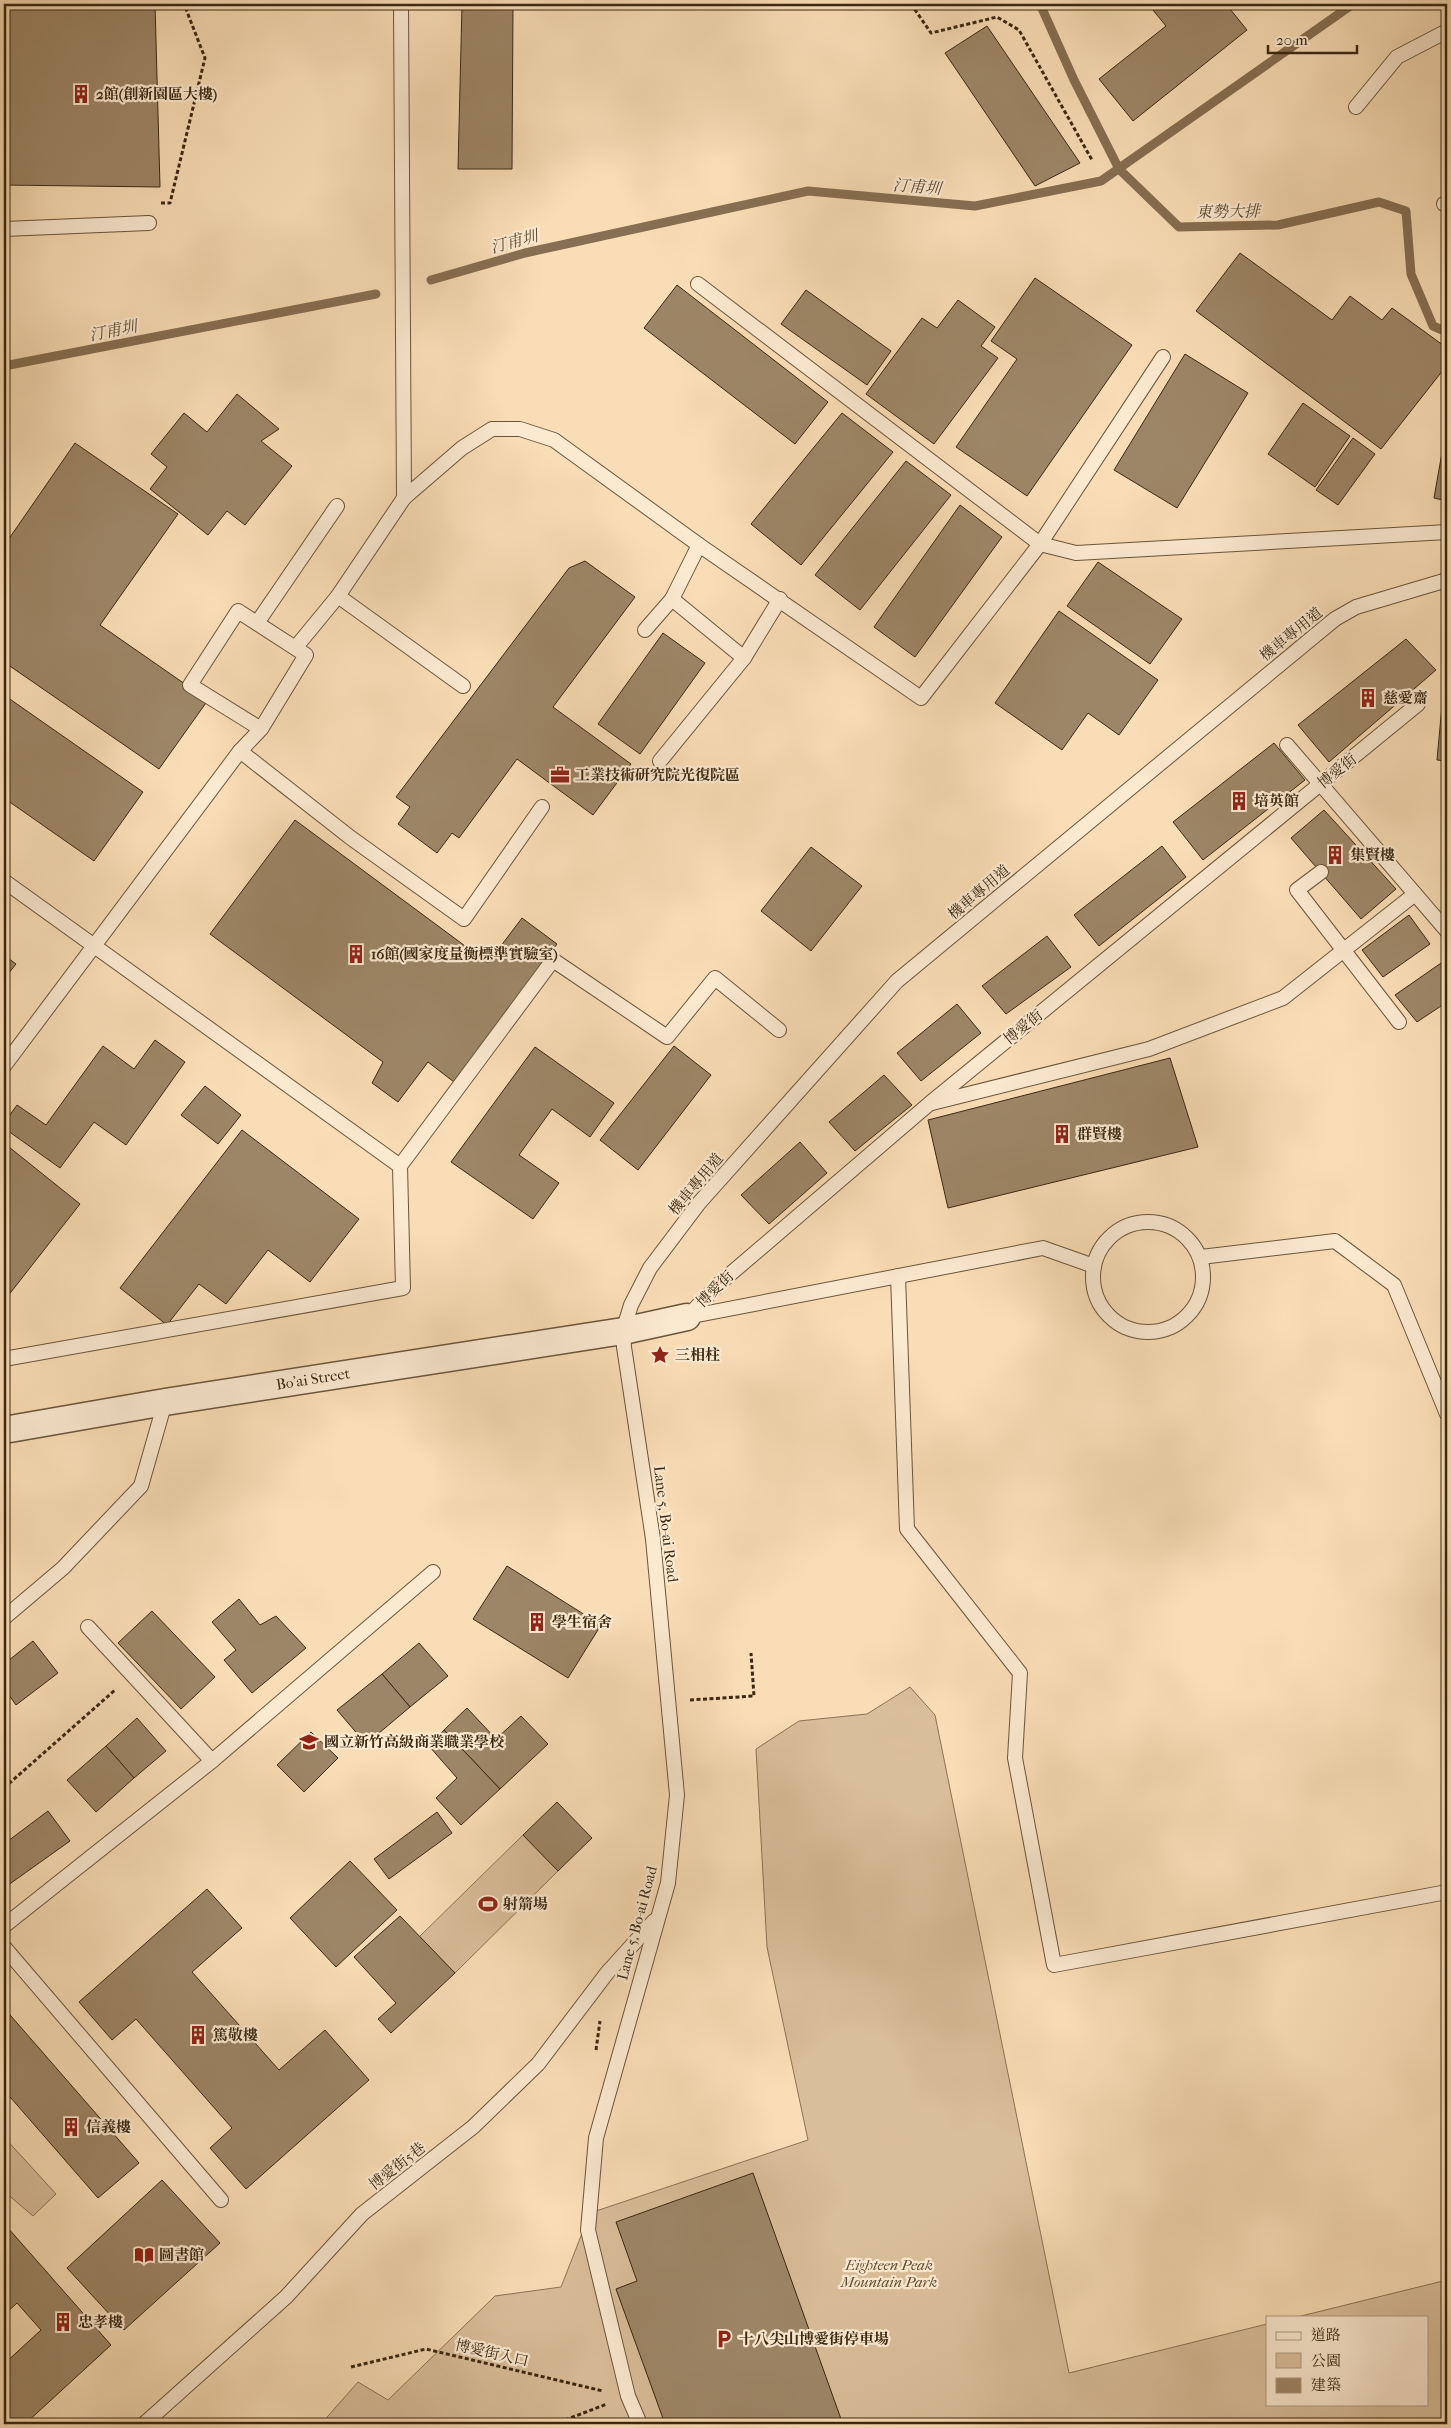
<svg xmlns="http://www.w3.org/2000/svg" width="1451" height="2428" font-family="'IM FELL French Canon','Noto Serif TC',serif">
  <rect width="100%" height="100%" fill="#f9ddb6"/>
  <filter id="stains"><feTurbulence type="fractalNoise" baseFrequency=".004" numOctaves="4"/><feColorMatrix values="0 0 0 0 .2 0 0 0 0 .09 0 0 0 0 .02 0 0 0 .5 -.17"/></filter>
  <radialGradient id="worn" r=".72"><stop offset=".6" stop-color="#630" stop-opacity="0"/><stop offset="1" stop-color="#630" stop-opacity=".3"/></radialGradient>
  <g fill="#d9be9a" stroke="#8a7356">
    <path d="M 910,1687 L 935,1715 L 1069,2373 L 1267,2324 L 1267,2404 L 1427,2404 L 1427,2317 L 1297,2317 L 1447,2280 L 1447,2424 L 321,2424 L 358,2382 L 388,2400 L 495,2296 L 561,2287 L 590,2213 L 808,2140 L 767,1947 L 756,1749 L 799,1721 L 867,1714 Z"/>
    <path d="M 523,1835 L 558,1871 L 455,1973 L 419,1937 Z"/>
    <path d="M 4,2137 L 56,2194 L 33,2216 L 6,2193 L 4,2195 Z"/>
  </g>
  <g fill="none" stroke-linecap="round" stroke-linejoin="round">
    <g stroke="#866f52" stroke-width="9">
      <path d="M 1040,4 L 1074,80 L 1119,169 L 1179,227 L 1278,225 L 1379,202 L 1406,211 L 1411,274 L 1433,326 L 1447,332"/>
      <path d="M 431,280 L 525,253 L 808,191 L 975,206 L 1101,181 L 1353,4"/>
      <path d="M 4,366 L 376,294"/>
    </g>
  </g>
  <g fill="#9d8667" stroke="#3a2811">
    <path d="M 4,4 L 155,4 L 160,187 L 4,185 Z"/>
    <path d="M 462,4 L 513,4 L 512,169 L 458,169 Z"/>
    <path d="M 1148,4 L 1226,4 L 1247,30 L 1133,121 L 1099,79 L 1166,26 Z"/>
    <path d="M 987,26 L 1080,163 L 1035,186 L 945,53 Z"/>
    <path d="M 1240,253 L 1332,320 L 1350,296 L 1382,320 L 1392,308 L 1447,348 L 1447,365 L 1381,449 L 1196,311 Z"/>
    <path d="M 1035,278 L 1132,345 L 1027,496 L 956,447 L 1017,359 L 991,341 Z"/>
    <path d="M 677,285 L 828,402 L 795,444 L 644,328 Z"/>
    <path d="M 806,290 L 891,351 L 867,385 L 781,324 Z"/>
    <path d="M 958,300 L 995,327 L 981,346 L 998,358 L 934,444 L 866,394 L 922,318 L 937,328 Z"/>
    <path d="M 1185,354 L 1248,393 L 1177,508 L 1114,470 Z"/>
    <path d="M 237,394 L 279,429 L 261,441 L 292,466 L 245,525 L 227,511 L 208,535 L 150,489 L 167,467 L 151,454 L 184,413 L 207,432 Z"/>
    <path d="M 1303,403 L 1350,436 L 1315,487 L 1268,454 Z"/>
    <path d="M 842,413 L 893,452 L 801,565 L 751,524 Z"/>
    <path d="M 1447,424 L 1447,501 L 1434,498 Z"/>
    <path d="M 1353,438 L 1375,454 L 1338,505 L 1316,490 Z"/>
    <path d="M 75,443 L 178,514 L 100,625 L 208,700 L 159,769 L 4,662 L 4,546 Z"/>
    <path d="M 906,461 L 951,495 L 860,610 L 815,575 Z"/>
    <path d="M 960,505 L 1002,537 L 915,657 L 874,627 Z"/>
    <path d="M 585,561 L 635,597 L 553,707 L 631,764 L 593,815 L 517,759 L 459,838 L 452,833 L 437,853 L 398,824 L 410,807 L 396,797 L 569,568 Z"/>
    <path d="M 1098,562 L 1182,619 L 1150,664 L 1067,606 Z"/>
    <path d="M 1059,611 L 1158,680 L 1119,735 L 1088,713 L 1062,750 L 995,703 Z"/>
    <path d="M 663,633 L 705,663 L 640,754 L 598,724 Z"/>
    <path d="M 1406,639 L 1436,670 L 1329,762 L 1298,725 Z"/>
    <path d="M 1447,650 L 1447,761 L 1437,760 Z"/>
    <path d="M 4,695 L 143,792 L 94,861 L 4,798 Z"/>
    <path d="M 1274,743 L 1305,780 L 1203,860 L 1173,822 Z"/>
    <path d="M 1324,810 L 1396,889 L 1361,919 L 1291,838 Z"/>
    <path d="M 295,820 L 488,963 L 522,918 L 557,944 L 454,1082 L 428,1062 L 398,1102 L 372,1083 L 383,1062 L 210,934 Z"/>
    <path d="M 1162,846 L 1186,877 L 1099,946 L 1074,915 Z"/>
    <path d="M 811,847 L 862,886 L 811,951 L 761,911 Z"/>
    <path d="M 1409,915 L 1430,944 L 1383,977 L 1362,950 Z"/>
    <path d="M 1047,936 L 1071,967 L 1006,1014 L 982,986 Z"/>
    <path d="M 4,955 L 16,964 L 4,979 Z"/>
    <path d="M 1444,961 L 1447,965 L 1447,1002 L 1417,1022 L 1395,995 Z"/>
    <path d="M 957,1004 L 981,1033 L 921,1081 L 897,1053 Z"/>
    <path d="M 155,1040 L 185,1062 L 126,1145 L 94,1122 L 60,1168 L 4,1128 L 4,1123 L 17,1105 L 46,1125 L 103,1046 L 134,1069 Z"/>
    <path d="M 674,1046 L 711,1075 L 638,1170 L 600,1140 Z"/>
    <path d="M 535,1047 L 614,1103 L 590,1137 L 552,1109 L 519,1155 L 559,1183 L 533,1219 L 451,1162 Z"/>
    <path d="M 1170,1058 L 1198,1147 L 948,1208 L 928,1120 Z"/>
    <path d="M 884,1075 L 912,1105 L 855,1151 L 829,1122 Z"/>
    <path d="M 205,1086 L 241,1115 L 218,1144 L 181,1115 Z"/>
    <path d="M 242,1130 L 359,1219 L 310,1282 L 268,1250 L 226,1304 L 199,1284 L 167,1325 L 120,1288 Z"/>
    <path d="M 800,1142 L 827,1173 L 769,1224 L 741,1195 Z"/>
    <path d="M 4,1143 L 80,1204 L 4,1301 Z"/>
    <path d="M 507,1566 L 601,1625 L 568,1678 L 473,1619 Z"/>
    <path d="M 239,1599 L 260,1625 L 276,1616 L 306,1648 L 252,1693 L 224,1660 L 236,1650 L 212,1622 Z"/>
    <path d="M 152,1611 L 215,1677 L 181,1709 L 118,1643 Z"/>
    <path d="M 33,1641 L 58,1673 L 16,1705 L 4,1688 L 4,1664 Z"/>
    <path d="M 419,1643 L 448,1676 L 410,1707 L 382,1674 Z"/>
    <path d="M 382,1674 L 410,1707 L 366,1744 L 337,1710 Z"/>
    <path d="M 467,1708 L 496,1739 L 521,1716 L 548,1744 L 500,1789 L 444,1730 Z"/>
    <path d="M 137,1718 L 166,1751 L 134,1778 L 106,1746 Z"/>
    <path d="M 444,1730 L 500,1789 L 461,1825 L 436,1798 L 457,1778 L 429,1746 Z"/>
    <path d="M 311,1732 L 338,1758 L 304,1792 L 277,1765 Z"/>
    <path d="M 106,1746 L 134,1778 L 96,1812 L 67,1780 Z"/>
    <path d="M 557,1802 L 592,1838 L 558,1871 L 523,1835 Z"/>
    <path d="M 48,1811 L 70,1841 L 4,1888 L 4,1844 Z"/>
    <path d="M 437,1812 L 452,1833 L 389,1879 L 374,1859 Z"/>
    <path d="M 350,1861 L 397,1910 L 336,1967 L 290,1918 Z"/>
    <path d="M 207,1889 L 242,1928 L 192,1972 L 279,2070 L 325,2030 L 369,2080 L 246,2189 L 210,2148 L 232,2128 L 136,2019 L 112,2040 L 79,2002 Z"/>
    <path d="M 400,1916 L 455,1973 L 391,2033 L 378,2019 L 396,2003 L 354,1957 Z"/>
    <path d="M 4,2008 L 139,2163 L 98,2198 L 4,2090 Z"/>
    <path d="M 753,2173 L 841,2419 L 826,2424 L 665,2424 L 616,2289 L 637,2281 L 616,2222 Z"/>
    <path d="M 162,2180 L 220,2243 L 124,2330 L 67,2268 Z"/>
    <path d="M 8,2228 L 111,2345 L 25,2424 L 4,2424 L 4,2364 L 41,2330 L 17,2303 L 4,2315 L 4,2232 Z"/>
  </g>
  <g fill="none" stroke-linecap="round" stroke-linejoin="round">
    <g stroke="#6a553a" stroke-width="16">
      <g id="service">
        <path d="M 401,4 L 404,498"/>
        <path d="M 1356,107 L 1397,57 L 1447,31"/>
        <path d="M 1444,204 L 1447,204"/>
        <path d="M 4,229 L 149,223"/>
        <path d="M 698,284 L 1040,544 L 1163,357"/>
        <path d="M 338,596 L 463,686"/>
        <path d="M 672,599 L 744,658"/>
        <path d="M 257,623 L 337,506"/>
        <path d="M 645,630 L 672,599 L 699,545"/>
        <path d="M 296,647 L 338,596 L 404,498 L 462,448 L 492,429 L 520,429 L 554,440 L 699,545 L 921,698 L 1040,544 L 1076,553 L 1447,532"/>
        <path d="M 1287,745 L 1447,931"/>
        <path d="M 240,751 L 351,838 L 464,919 L 542,807"/>
        <path d="M 660,761 L 744,658 L 780,599"/>
        <path d="M 1321,872 L 1297,890 L 1399,1022"/>
        <path d="M 4,881 L 400,1166"/>
        <path d="M 4,1066 L 240,751 L 261,729 L 306,655 L 238,611 L 190,685 L 261,729"/>
        <path d="M 932,1103 L 1149,1049 L 1283,998 L 1415,894"/>
        <circle cx="1148" cy="1277" r="55"/>
        <path d="M 1201,1257 L 1335,1241 L 1394,1285 L 1447,1414"/>
        <path d="M 898,1276 L 907,1529 L 1020,1673 L 1015,1758 L 1054,1965 L 1447,1892"/>
        <path d="M 687,1317 L 721,1282 L 929,1104 L 1418,704"/>
        <path d="M 687,1317 L 1043,1248 L 1094,1266"/>
        <path d="M 4,1359 L 403,1288 L 400,1166 L 553,960 L 667,1037 L 715,978 L 779,1030"/>
        <path d="M 4,1618 L 63,1568 L 141,1486 L 165,1402"/>
        <path d="M 88,1627 L 212,1761"/>
        <path d="M 4,1926 L 212,1761 L 433,1572"/>
        <path d="M 4,1947 L 221,2200"/>
        <path d="M 144,2424 L 286,2297 L 362,2214 L 473,2127 L 538,2064 L 607,1973 L 654,1921"/>
        <path d="M 640,2424 L 628,2396 L 588,2230 L 596,2138 L 668,1883 L 677,1795 L 653,1539 L 624,1347 L 623,1331 L 631,1305 L 650,1268 L 699,1203 L 897,981 L 1335,619 L 1356,607 L 1447,580"/>
      </g>
    </g>
    <g stroke="#6a553a" stroke-width="29">
      <path id="minor" d="M 4,1430 L 165,1402 L 623,1331 L 687,1317"/>
    </g>
    <g stroke="#3a2811" stroke-width="3" stroke-dasharray="4 2.5" stroke-linecap="butt">
      <path d="M 911,4 L 931,33 L 997,17 L 1019,30 L 1092,160"/>
      <path d="M 161,203 L 170,203 L 205,58 L 184,4"/>
      <path d="M 690,1700 L 754,1696 L 751,1653"/>
      <path d="M 4,1788 L 115,1690"/>
      <path d="M 596,2050 L 600,2021"/>
      <path d="M 351,2367 L 426,2349 L 603,2391"/>
      <path d="M 560,2424 L 565,2420 L 607,2404"/>
    </g>
    <use href="#service" stroke="#fbe9d0" stroke-width="14"/>
    <use href="#minor" stroke="#fbe9d0" stroke-width="26"/>
  </g>
  <defs>
    <g id="building-bare" transform="scale(1.5)"><path d="M-4-6H4V6H1V3H-1V6H-4ZM-2.5-4.3h1.7v1.8h-1.7ZM.8-4.3h1.7v1.8H.8ZM-2.5-1h1.7V.8h-1.7ZM.8-1h1.7V.8H.8Z" fill="#8f2418" stroke="#fbe9d0" stroke-width="2.5" paint-order="stroke"/></g>
    <g id="office-bare" transform="scale(1.5)"><path d="M-6-3h4V-5.5h4V-3h4V5H-6ZM-1-4.5V-3h2v-1.5ZM-6 0V1H6V0Z" fill="#8f2418" stroke="#fbe9d0" stroke-width="2.5" paint-order="stroke"/></g>
    <g id="sight-bare" transform="scale(1.5)"><path d="M0-6L1.8-2.2L6-1.7L2.9 1.2L3.7 5.4L0 3.3L-3.7 5.4L-2.9 1.2L-6-1.7L-1.8-2.2Z" fill="#8f2418" stroke="#fbe9d0" stroke-width="2.5" paint-order="stroke"/></g>
    <g id="school-bare" transform="scale(1.5)"><path d="M0-5L7-2L0 1L-7-2ZM-4 1L0 2.5L4 1V4Q0 6-4 4Z" fill="#8f2418" stroke="#fbe9d0" stroke-width="2.5" paint-order="stroke"/></g>
    <g id="stadium-bare" transform="scale(1.5)"><path d="M0-5a6.5 5 0 1 0 0 10a6.5 5 0 1 0 0-10ZM-3.5-1.8h7v3.6h-7Z" fill="#8f2418" stroke="#fbe9d0" stroke-width="2.5" paint-order="stroke"/></g>
    <g id="library-bare" transform="scale(1.5)"><path d="M-6-4Q-3-5.5-.7-3.5V5Q-3 3-6 4ZM6-4Q3-5.5 .7-3.5V5Q3 3 6 4Z" fill="#8f2418" stroke="#fbe9d0" stroke-width="2.5" paint-order="stroke"/></g>
    <g id="parking-bare" transform="scale(1.5)"><path d="M-3.5-5.5H1a3.5 3.5 0 0 1 0 7H-1V5.5H-3.5ZM-1-3.4V-.6H.8a1.4 1.4 0 0 0 0-2.8Z" fill="#8f2418" stroke="#fbe9d0" stroke-width="2.5" paint-order="stroke"/></g>
  </defs>
  <g fill-rule="evenodd">
    <use href="#building-bare" x="81" y="94"/>
    <use href="#building-bare" x="1368" y="698"/>
    <use href="#office-bare" x="560" y="775"/>
    <use href="#building-bare" x="1239" y="801"/>
    <use href="#building-bare" x="1335" y="855"/>
    <use href="#building-bare" x="356" y="954"/>
    <use href="#building-bare" x="1062" y="1134"/>
    <use href="#sight-bare" x="660" y="1355"/>
    <use href="#building-bare" x="537" y="1622"/>
    <use href="#school-bare" x="309" y="1742"/>
    <use href="#stadium-bare" x="488" y="1904"/>
    <use href="#building-bare" x="198" y="2035"/>
    <use href="#building-bare" x="71" y="2127"/>
    <use href="#library-bare" x="144" y="2255"/>
    <use href="#building-bare" x="63" y="2322"/>
    <use href="#parking-bare" x="724" y="2339"/>
  </g>
  <g text-anchor="middle" stroke-width="4.5" stroke-linejoin="round" paint-order="stroke">
    <g font-size="15" font-weight="bold" fill="#3a2811" stroke="#fbe9d0" text-anchor="start">
      <text x="96" y="99">2館(創新園區大樓)</text>
      <text x="1383" y="703">慈愛齋</text>
      <text x="575" y="780">工業技術研究院光復院區</text>
      <text x="1254" y="806">培英館</text>
      <text x="1350" y="860">集賢樓</text>
      <text x="371" y="959">16館(國家度量衡標準實驗室)</text>
      <text x="1077" y="1139">群賢樓</text>
      <text x="675" y="1360">三相柱</text>
      <text x="552" y="1627">學生宿舍</text>
      <text x="324" y="1747">國立新竹高級商業職業學校</text>
      <text x="503" y="1909">射箭場</text>
      <text x="213" y="2040">篤敬樓</text>
      <text x="86" y="2132">信義樓</text>
      <text x="159" y="2260">圖書館</text>
      <text x="78" y="2327">忠孝樓</text>
      <text x="739" y="2344">十八尖山博愛街停車場</text>
    </g>
    <g font-size="15" fill="#3a2811" stroke="#fbe9d0">
      <text transform="translate(1291 634) rotate(-39)" y="5">機車專用道</text>
      <text transform="translate(1337 771) rotate(-39)" y="5">博愛街</text>
      <text transform="translate(979 892) rotate(-40)" y="5">機車專用道</text>
      <text transform="translate(1023 1027) rotate(-39)" y="5">博愛街</text>
      <text transform="translate(696 1184) rotate(-50)" y="5">機車專用道</text>
      <text transform="translate(715 1289) rotate(-44)" y="5">博愛街</text>
      <text transform="translate(313 1379) rotate(-9)" y="5">Bo'ai Street</text>
      <text transform="translate(666 1524) rotate(83)" y="5">Lane 5, Bo-ai Road</text>
      <text transform="translate(637 1923) rotate(-75)" y="5">Lane 5, Bo-ai Road</text>
      <text transform="translate(397 2166) rotate(-38)" y="5">博愛街5巷</text>
      <text transform="translate(492 2353) rotate(13)" y="5">博愛街入口</text>
    </g>
    <g font-size="15" font-style="italic" fill="#624e33" stroke="#fbe9d0">
      <text x="889" y="2270">Eighteen Peak<tspan x="889" dy="17">Mountain Park</tspan></text>
    </g>
    <g font-size="16" font-style="italic" fill="#604c32" stroke="#fbe9d0">
      <text transform="translate(917 186) rotate(5)" y="6">汀甫圳</text>
      <text transform="translate(1228 211) rotate(-1)" y="6">東勢大排</text>
      <text transform="translate(514 241) rotate(-15)" y="6">汀甫圳</text>
      <text transform="translate(113 330) rotate(-11)" y="6">汀甫圳</text>
    </g>
  </g>
  <rect width="1451" height="2428" fill="none" stroke="#f9ddb6" stroke-width="20"/>
  <rect x="5" y="5" width="1441" height="2418" fill="none" stroke="#3a2811" stroke-width="2.5"/>
  <rect x="10" y="10" width="1431" height="2408" fill="none" stroke="#3a2811"/>
  <rect x="1266" y="2316" width="162" height="90" fill="#fbe9d0" stroke="#ae9c84"/>
  <rect x="1276" y="2332" width="25" height="8" fill="#fbe9d0" stroke="#ae9c84"/>
  <text x="1311" y="2340" font-size="15" fill="#3a2811">道路</text>
  <rect x="1276" y="2353" width="25" height="15" fill="#d9be9a" stroke="#ae9c84"/>
  <text x="1311" y="2366" font-size="15" fill="#3a2811">公園</text>
  <rect x="1276" y="2378" width="25" height="15" fill="#9d8667" stroke="#ae9c84"/>
  <text x="1311" y="2390" font-size="15" fill="#3a2811">建築</text>
  <path d="M1268 45v8h89v-8" fill="none" stroke="#3a2811" stroke-width="2.5"/>
  <text x="1276" y="45" font-size="15" fill="#3a2811" stroke="#fbe9d0" stroke-width="4" paint-order="stroke">20 m</text>
  <rect width="100%" height="100%" filter="url(#stains)"/>
  <rect width="100%" height="100%" fill="url(#worn)"/>
</svg>
